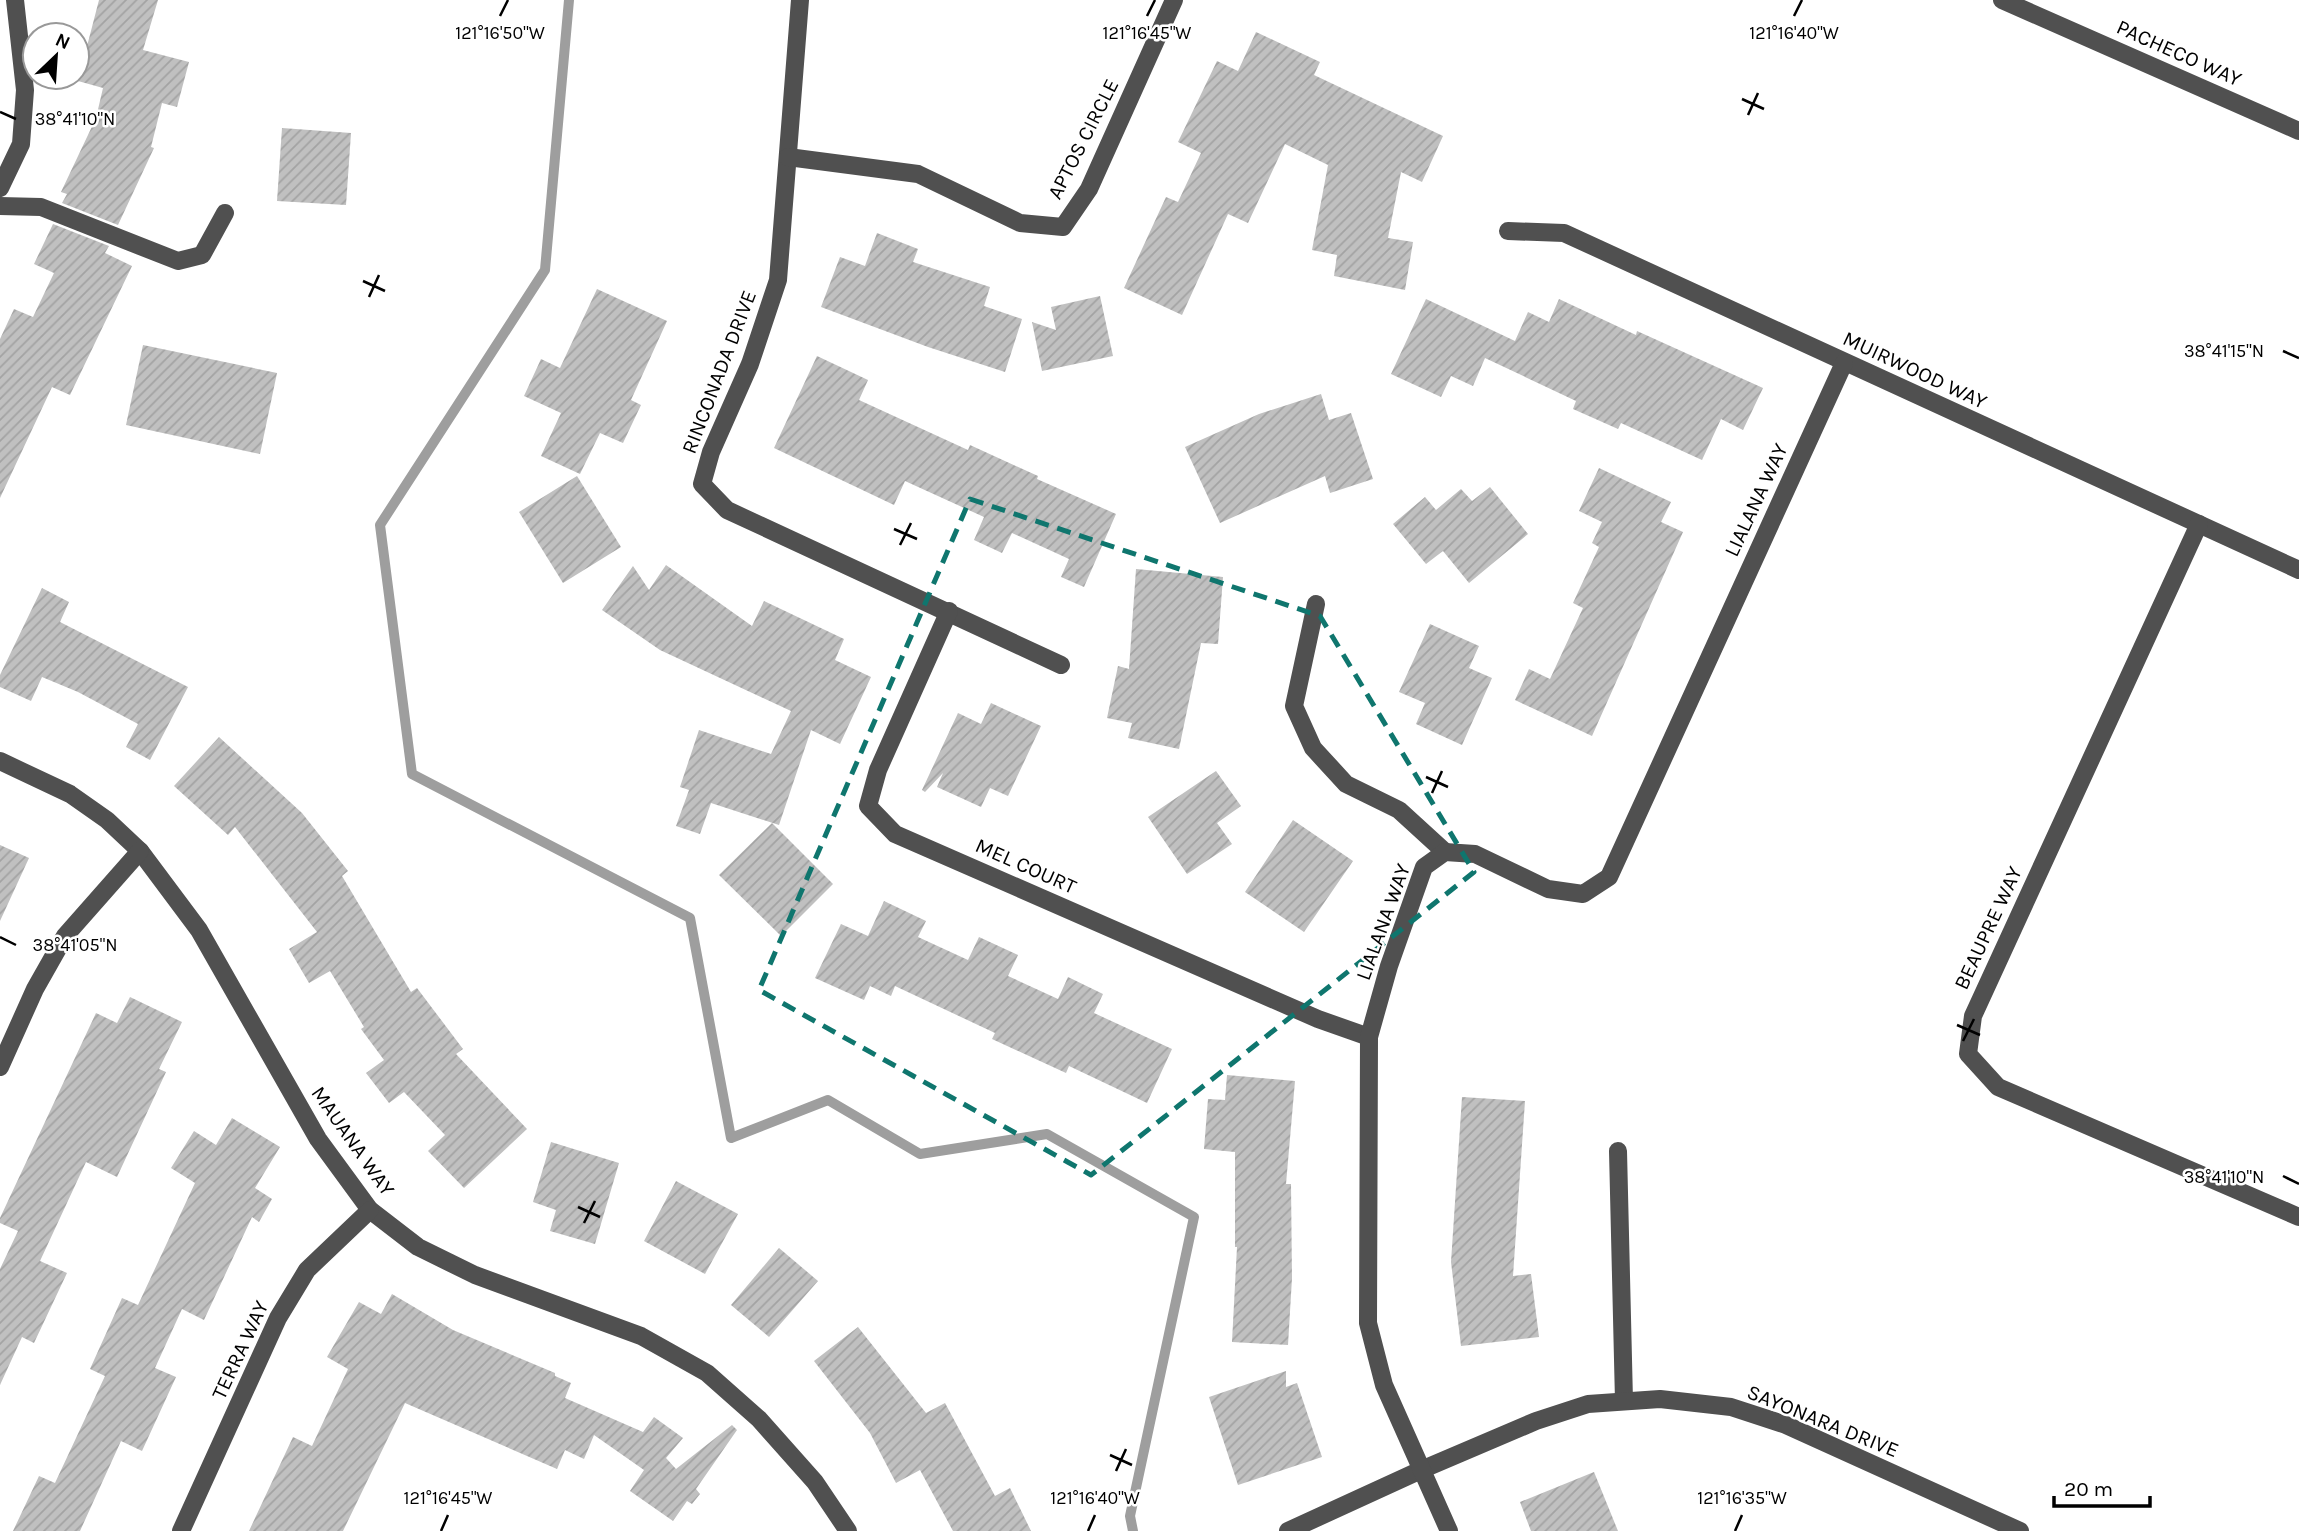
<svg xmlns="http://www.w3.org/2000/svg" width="2299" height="1531" font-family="Karla,sans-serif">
  <defs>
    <pattern id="building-hatch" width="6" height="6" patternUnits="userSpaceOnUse" patternTransform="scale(1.75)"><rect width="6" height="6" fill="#c0c0c0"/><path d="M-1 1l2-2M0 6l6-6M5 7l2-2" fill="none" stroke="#a3a3a3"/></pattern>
  </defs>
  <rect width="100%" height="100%" fill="#fff"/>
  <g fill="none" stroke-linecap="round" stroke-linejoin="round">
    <path stroke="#9e9e9e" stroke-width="10" d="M 569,0 L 545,270 L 380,525 L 412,774 L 690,918 L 731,1138 L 828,1100 L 920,1154 L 1047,1134 L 1194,1217 L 1130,1516 L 1133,1531"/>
  </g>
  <g fill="url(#building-hatch)">
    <path d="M 99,0 L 158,0 L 143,50 L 189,62 L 177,107 L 162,103 L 151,147 L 154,148 L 118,225 L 62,203 L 67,194 L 61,192 L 96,118 L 103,88 L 78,81 Z"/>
    <path d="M 1256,32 L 1320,62 L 1314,75 L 1443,136 L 1422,182 L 1401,172 L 1388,238 L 1413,242 L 1405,290 L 1334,276 L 1337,255 L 1312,250 L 1328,165 L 1285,144 L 1248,223 L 1228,214 L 1182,315 L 1124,288 L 1166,197 L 1178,202 L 1201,153 L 1178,142 L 1217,61 L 1238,71 Z"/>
    <path d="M 282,128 L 351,133 L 346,205 L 277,201 Z"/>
    <path d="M 53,224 L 109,246 L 105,253 L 132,266 L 70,395 L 52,387 L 0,498 L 0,339 L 14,309 L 33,317 L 54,273 L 34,264 Z"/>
    <path d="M 877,233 L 918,249 L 913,262 L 990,287 L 984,306 L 1022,319 L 1005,372 L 928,347 L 821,307 L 840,257 L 865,266 Z"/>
    <path d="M 597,289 L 667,321 L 631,400 L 641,405 L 623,443 L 600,433 L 580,474 L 541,456 L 561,413 L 524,396 L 541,359 L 560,368 Z"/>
    <path d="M 1100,296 L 1113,356 L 1042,371 L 1032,322 L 1056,330 L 1051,307 Z"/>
    <path d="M 1426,299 L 1515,341 L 1528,312 L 1549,322 L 1559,299 L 1636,335 L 1637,331 L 1763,388 L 1743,430 L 1721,419 L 1702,460 L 1621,423 L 1618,429 L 1573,409 L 1576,401 L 1485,358 L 1473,386 L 1451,376 L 1441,397 L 1391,374 Z"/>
    <path d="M 143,345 L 277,373 L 260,454 L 126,425 Z"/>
    <path d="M 817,356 L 868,380 L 859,400 L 968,450 L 970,445 L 1038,476 L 1037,479 L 1116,514 L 1084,587 L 1061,577 L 1069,559 L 1012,533 L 1002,553 L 974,540 L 984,517 L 905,481 L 894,505 L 774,448 Z"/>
    <path d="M 1321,394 L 1329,420 L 1351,413 L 1373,479 L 1330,493 L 1325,476 L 1220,523 L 1185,447 L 1259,414 Z"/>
    <path d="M 1599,468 L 1671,502 L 1661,522 L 1683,532 L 1592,736 L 1515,700 L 1529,669 L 1550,679 L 1583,608 L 1573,603 L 1599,547 L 1592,543 L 1602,522 L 1579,511 Z"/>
    <path d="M 577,476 L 621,547 L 563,583 L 519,512 Z"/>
    <path d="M 1490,487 L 1528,534 L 1469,583 L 1443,551 L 1426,564 L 1393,524 L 1425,497 L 1436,510 L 1461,489 L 1472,501 Z"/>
    <path d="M 666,565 L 752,626 L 764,601 L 844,639 L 835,660 L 871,677 L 840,744 L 811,730 L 779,825 L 711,803 L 700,834 L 676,826 L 689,790 L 680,787 L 699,730 L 771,754 L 791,711 L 660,650 L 602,610 L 633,566 L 649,590 Z"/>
    <path d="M 1136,569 L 1223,577 L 1218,644 L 1201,643 L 1179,749 L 1128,738 L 1132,723 L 1107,718 L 1118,666 L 1129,669 Z"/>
    <path d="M 42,588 L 69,602 L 60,622 L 188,687 L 150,760 L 126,747 L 138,724 L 78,692 L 42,677 L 31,701 L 0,687 L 0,675 Z"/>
    <path d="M 1430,624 L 1479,646 L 1469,668 L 1492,678 L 1462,745 L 1416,724 L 1425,703 L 1399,692 Z"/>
    <path d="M 991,703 L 1041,726 L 1008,796 L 990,788 L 981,807 L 937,787 L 943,773 L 925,792 L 922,790 L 958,713 L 981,724 Z"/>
    <path d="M 219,737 L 302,813 L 348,871 L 342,876 L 411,992 L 417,988 L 463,1049 L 456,1054 L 527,1129 L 464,1188 L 428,1151 L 445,1135 L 404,1092 L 389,1103 L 366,1073 L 384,1060 L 361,1029 L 364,1027 L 330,971 L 309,983 L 289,949 L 317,932 L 235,827 L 228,835 L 174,786 Z"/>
    <path d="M 1216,771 L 1241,806 L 1217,823 L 1232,844 L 1187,874 L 1148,817 Z"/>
    <path d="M 1293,820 L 1353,861 L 1304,932 L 1245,892 Z"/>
    <path d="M 772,823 L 833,884 L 781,936 L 719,875 Z"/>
    <path d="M 0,845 L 29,858 L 0,921 Z"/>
    <path d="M 884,901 L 926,921 L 918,937 L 968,960 L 979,937 L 1018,955 L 1008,976 L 1058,999 L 1068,977 L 1103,994 L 1094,1013 L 1172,1049 L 1147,1103 L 1069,1066 L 1066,1073 L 992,1039 L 995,1033 L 895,986 L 891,996 L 870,986 L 864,1000 L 815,978 L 841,924 L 868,936 Z"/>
    <path d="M 130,997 L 182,1022 L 159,1069 L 166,1072 L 117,1177 L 86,1162 L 40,1261 L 67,1273 L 34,1343 L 22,1337 L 0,1385 L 0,1269 L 18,1231 L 0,1223 L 0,1218 L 96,1013 L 117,1023 Z"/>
    <path d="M 1227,1075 L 1295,1081 L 1286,1184 L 1291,1184 L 1292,1278 L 1288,1345 L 1232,1342 L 1237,1247 L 1235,1247 L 1235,1152 L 1204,1149 L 1208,1099 L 1225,1100 Z"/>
    <path d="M 1462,1097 L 1525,1101 L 1513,1276 L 1531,1274 L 1539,1337 L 1461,1346 L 1451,1262 Z"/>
    <path d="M 232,1118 L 280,1147 L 255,1188 L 272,1199 L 259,1222 L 252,1217 L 204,1320 L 182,1309 L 155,1368 L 176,1377 L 142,1451 L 121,1441 L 80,1531 L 13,1531 L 39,1476 L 55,1483 L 105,1376 L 90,1369 L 122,1298 L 138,1305 L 195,1183 L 171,1168 L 194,1131 L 216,1145 Z"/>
    <path d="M 551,1142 L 619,1163 L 595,1244 L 550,1231 L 556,1210 L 533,1202 Z"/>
    <path d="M 676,1181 L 738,1214 L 705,1274 L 644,1241 Z"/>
    <path d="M 779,1248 L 818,1281 L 769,1337 L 731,1305 Z"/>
    <path d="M 392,1294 L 453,1330 L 555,1373 L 555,1376 L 571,1383 L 565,1398 L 643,1432 L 654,1417 L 683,1438 L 666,1458 L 676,1469 L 732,1425 L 737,1430 L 696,1489 L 700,1494 L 692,1504 L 687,1501 L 673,1521 L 630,1491 L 644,1470 L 594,1435 L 584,1459 L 565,1450 L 557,1469 L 405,1403 L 343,1531 L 249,1531 L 293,1437 L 312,1446 L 348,1369 L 327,1357 L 359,1302 L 381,1314 Z"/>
    <path d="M 858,1327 L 926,1413 L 945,1403 L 995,1496 L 1010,1488 L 1031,1531 L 953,1531 L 920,1470 L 896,1483 L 870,1433 L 814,1361 Z"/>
    <path d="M 1286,1371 L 1286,1387 L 1297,1383 L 1322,1457 L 1238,1485 L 1209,1397 Z"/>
    <path d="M 1594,1472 L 1618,1531 L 1531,1531 L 1520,1502 Z"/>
  </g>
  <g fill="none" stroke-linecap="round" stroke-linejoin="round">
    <g stroke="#505050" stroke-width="18">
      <path d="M 800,0 L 778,280 L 750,364 L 711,452 L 702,484 L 727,510 L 1061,665"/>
      <path d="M 2002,0 L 2299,131"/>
      <path d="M 788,157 L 918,174 L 1020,223 L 1063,227 L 1089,189 L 1174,0"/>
      <path d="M 0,188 L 21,144 L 25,90 L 15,0"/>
      <path d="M 0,206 L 41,207 L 178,261 L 202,255 L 225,213"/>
      <path d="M 1508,231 L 1564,233 L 2299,570"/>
      <path d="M 2199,524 L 1973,1016 L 1968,1054 L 1998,1087 L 2299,1217"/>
      <path d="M 1316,604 L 1294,706 L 1313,748 L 1346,784 L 1399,810 L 1445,852"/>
      <path d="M 949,611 L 878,770 L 868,806 L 895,834 L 1318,1019 L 1369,1037"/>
      <path d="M 0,761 L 70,794 L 107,820 L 140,851 L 199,930 L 318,1139 L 370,1210 L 418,1247 L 475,1275 L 641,1336 L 707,1373 L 759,1419 L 815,1482 L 848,1531"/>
      <path d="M 0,1067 L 35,989 L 65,936 L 140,851"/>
      <path d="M 1618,1151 L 1624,1401"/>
      <path d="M 181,1531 L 278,1318 L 307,1270 L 370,1210"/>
      <path d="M 1288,1531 L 1421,1470 L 1536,1421 L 1588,1404 L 1660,1399 L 1731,1407 L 1786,1425 L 2020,1531"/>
      <path d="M 1449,1531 L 1384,1385 L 1368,1323 L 1369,1037 L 1389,966 L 1424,867 L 1445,852 L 1475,854 L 1548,889 L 1583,894 L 1609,877 L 1844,363"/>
    </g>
  </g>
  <path fill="none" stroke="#0f766e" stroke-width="5" stroke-dasharray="14 9" stroke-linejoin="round" d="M 970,499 L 1320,616 L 1474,872 L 1091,1175 L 759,990 Z"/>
  <path fill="none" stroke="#000" stroke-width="2.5" d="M 500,16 L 508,0M 1147,16 L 1155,0M 1794,16 L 1802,0M 1742,99 L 1764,109M 0,112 L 16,119M 1748,115 L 1758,93M 363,281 L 385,291M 369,297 L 379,275M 2283,351 L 2299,358M 894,529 L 917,539M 900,545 L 911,523M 1426,777 L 1448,787M 1432,793 L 1442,771M 0,937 L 16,945M 1957,1025 L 1980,1035M 1963,1041 L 1974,1019M 2283,1176 L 2299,1184M 578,1207 L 600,1217M 584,1223 L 595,1201M 1110,1455 L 1132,1465M 1116,1471 L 1126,1449M 441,1531 L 448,1515M 1088,1531 L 1095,1515M 1735,1531 L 1742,1515"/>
  <g text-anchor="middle" stroke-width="5" stroke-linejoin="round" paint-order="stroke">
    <g font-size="21" fill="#000" stroke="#fff">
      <text transform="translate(2179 53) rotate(24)" y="7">PACHECO WAY</text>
      <text transform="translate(1083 139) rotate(-63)" y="7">APTOS CIRCLE</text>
      <text transform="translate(1915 370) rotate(25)" y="7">MUIRWOOD WAY</text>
      <text transform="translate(719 372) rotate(-69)" y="7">RINCONADA DRIVE</text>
      <text transform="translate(1756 500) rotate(-65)" y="7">LIALANA WAY</text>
      <text transform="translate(1026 866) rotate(24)" y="7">MEL COURT</text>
      <text transform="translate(1383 922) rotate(-70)" y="7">LIALANA WAY</text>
      <text transform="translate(1988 928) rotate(-65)" y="7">BEAUPRE WAY</text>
      <text transform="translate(353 1141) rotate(55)" y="7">MAUANA WAY</text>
      <text transform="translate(240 1350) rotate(-65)" y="7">TERRA WAY</text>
      <text transform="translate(1823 1421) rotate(22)" y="7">SAYONARA DRIVE</text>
    </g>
  </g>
  <g font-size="18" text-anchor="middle" fill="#000" stroke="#fff" stroke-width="5" stroke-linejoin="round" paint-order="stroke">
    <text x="500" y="39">121°16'50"W</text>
    <text x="1147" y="39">121°16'45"W</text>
    <text x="1794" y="39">121°16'40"W</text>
    <text x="75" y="125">38°41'10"N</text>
    <text x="2224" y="357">38°41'15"N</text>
    <text x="75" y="951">38°41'05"N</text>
    <text x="2224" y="1183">38°41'10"N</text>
    <text x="448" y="1504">121°16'45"W</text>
    <text x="1095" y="1504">121°16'40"W</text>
    <text x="1742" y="1504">121°16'35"W</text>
  </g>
  <g transform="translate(56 56) rotate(25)"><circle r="33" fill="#ffffff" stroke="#999999" stroke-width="2"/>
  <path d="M0-5L12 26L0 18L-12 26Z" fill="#000000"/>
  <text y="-10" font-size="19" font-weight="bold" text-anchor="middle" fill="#000000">N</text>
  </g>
  <path d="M2054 1496v10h96v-10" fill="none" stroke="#000000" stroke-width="3.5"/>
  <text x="2064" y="1496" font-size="21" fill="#000000" stroke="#ffffff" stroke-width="5" paint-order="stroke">20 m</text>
</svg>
